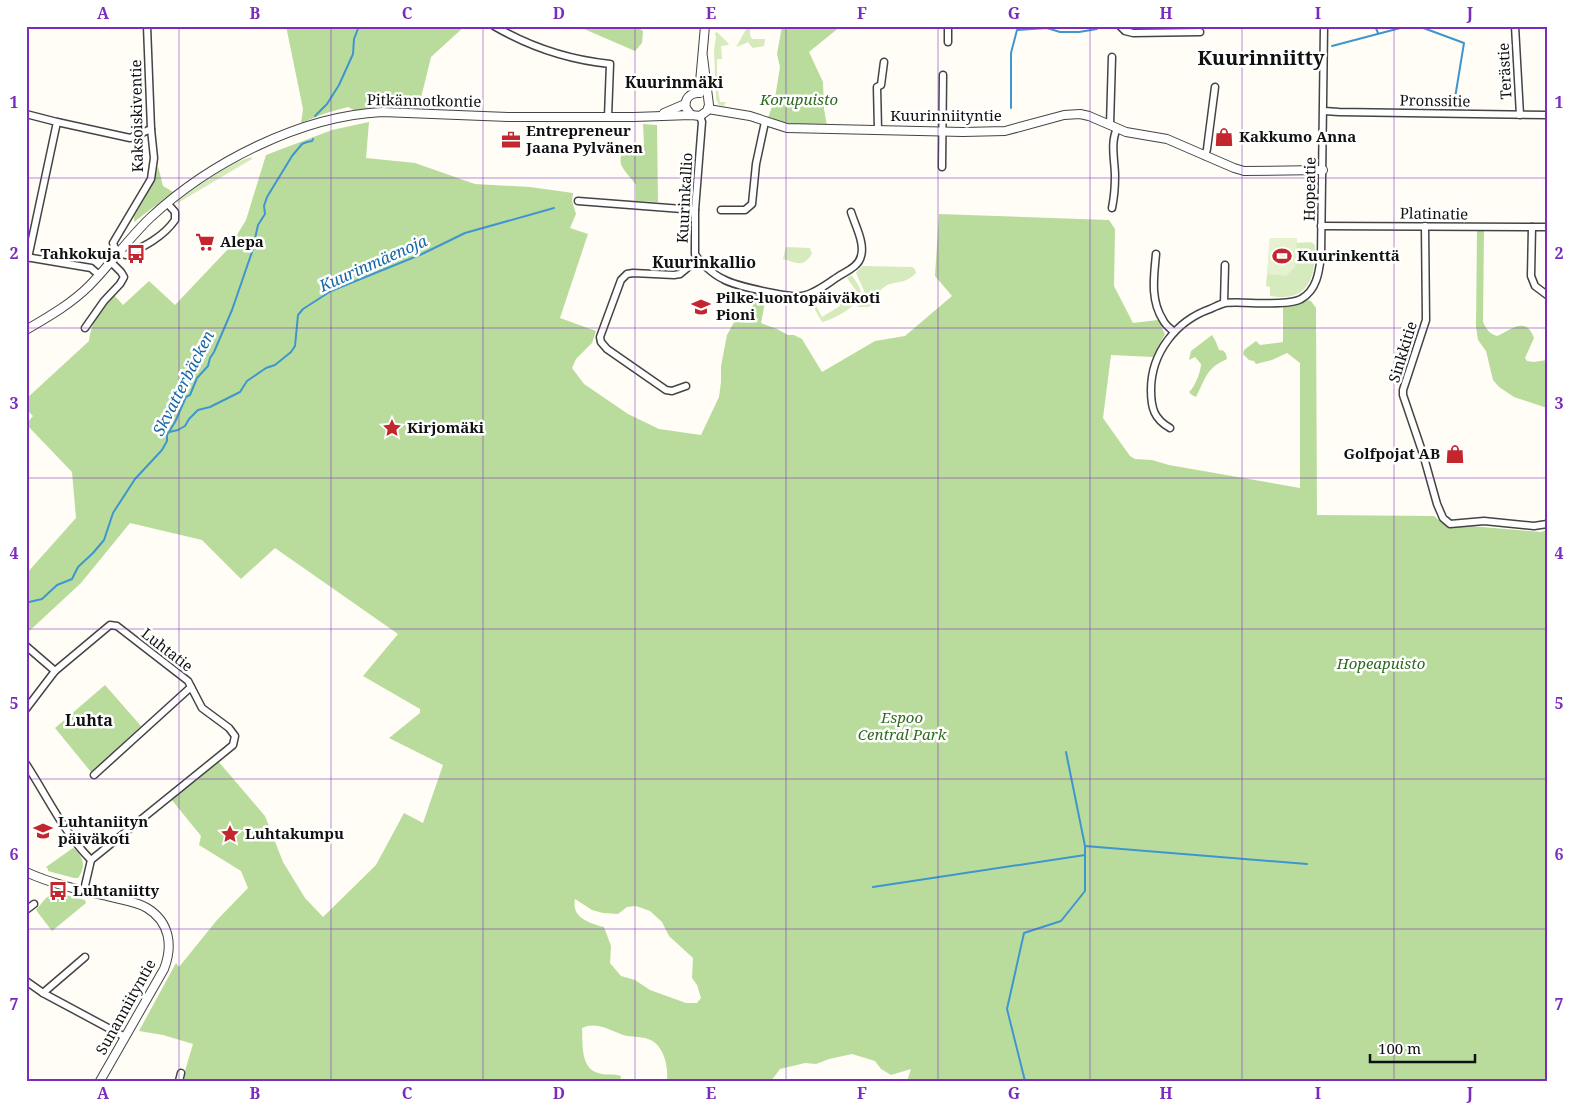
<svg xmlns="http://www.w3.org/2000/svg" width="1573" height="1107" font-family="'Noto Serif',serif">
  <rect width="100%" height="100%" fill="#fffdf5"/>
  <g fill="#d5ebbd">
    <path d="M 748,26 L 750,27 L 750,35 L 752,39 L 765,39 L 764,46 L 753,48 L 749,44 L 749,42 L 736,47 Z"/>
    <path d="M 717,32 L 729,44 L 728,45 L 721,46 L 722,59 L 717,59 L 717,74 L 724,74 L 724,75 L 717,76 L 718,86 L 723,86 L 724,89 L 718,90 L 720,102 L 726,102 L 724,106 L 719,105 L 716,99 L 714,50 L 716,37 L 715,33 Z"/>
    <path d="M 251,157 L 252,159 L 176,204 C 178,195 215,172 225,167 C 233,163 242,160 251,157 Z"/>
    <path d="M 1270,238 L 1297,238 L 1297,243 L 1311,242 L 1315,245 C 1315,267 1314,295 1285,297 C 1280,297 1275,297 1270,296 L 1270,287 L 1266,286 Z"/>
    <path d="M 786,247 L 810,248 L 812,254 C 802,268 798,263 783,259 Z"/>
    <path d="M 863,266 L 912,267 L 915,269 L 916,273 C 899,291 885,272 873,305 L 867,307 L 857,307 C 872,293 860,287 856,272 Z"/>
    <path d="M 851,275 C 855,279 861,288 861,293 C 860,306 832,320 822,322 L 813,306 L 815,304 L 822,317 L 840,306 L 839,303 L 857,292 L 847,278 Z"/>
  </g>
  <g fill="#b9dc9c" fill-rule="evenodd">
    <path d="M 286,26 L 465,26 L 431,57 L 418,110 L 354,110 L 348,107 L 326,113 L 301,123 L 303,109 Z"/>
    <path d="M 577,26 L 636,26 L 643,31 L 642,43 L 635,51 Z"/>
    <path d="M 782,26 L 841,26 L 809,52 L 823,82 L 824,109 L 827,126 L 799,126 L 768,118 L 775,98 L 780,67 L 777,54 Z"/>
    <path d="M 369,122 L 366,158 L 415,163 L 475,184 L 530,187 L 573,193 L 572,201 L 576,214 L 570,228 L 588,234 L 560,318 L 596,331 L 592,343 L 576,359 L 572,368 L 584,384 L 628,414 L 659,429 L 701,435 L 719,397 L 721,382 L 721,366 L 727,335 L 737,317 L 749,323 L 755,294 L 766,297 L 761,323 L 777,329 L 788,335 L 794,335 L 802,339 L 822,372 L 875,341 L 905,336 L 952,296 L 935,276 L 939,214 L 1109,220 L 1115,229 L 1114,286 L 1133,323 L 1158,320 L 1165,334 L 1153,357 L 1111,355 L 1103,418 L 1130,456 L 1135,459 L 1152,460 L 1169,465 L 1300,488 L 1300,363 L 1287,353 L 1272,360 L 1256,364 L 1254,361 L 1249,360 L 1243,354 L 1244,350 L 1256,341 L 1260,345 L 1283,342 L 1283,307 L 1297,304 L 1307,300 L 1311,301 L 1316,308 L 1317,515 L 1434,516 L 1448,528 L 1470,526 L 1541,532 L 1547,530 L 1547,1081 L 907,1081 L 911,1069 L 891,1075 L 881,1069 L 875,1061 L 852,1054 L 829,1059 L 816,1064 L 805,1063 L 780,1069 L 771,1081 L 667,1081 C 668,1069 666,1057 659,1047 C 651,1035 635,1038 623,1035 C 610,1030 596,1021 582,1028 C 583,1043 580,1068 598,1073 C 606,1076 614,1073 621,1076 L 620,1081 L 182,1081 L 193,1044 L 163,1035 L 139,1031 L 176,963 L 179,967 L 217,920 L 248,888 L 241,871 L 199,845 L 201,836 L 171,799 L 218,761 L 265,816 L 283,862 L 305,898 L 323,917 L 376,865 L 404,813 L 423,823 L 443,765 L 389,738 L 420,713 L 420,709 L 363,676 L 398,634 L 275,548 L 241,579 L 202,540 L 130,523 L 81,583 L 26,634 L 26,574 L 76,518 L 72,472 L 26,424 L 33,416 L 26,409 L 26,399 L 89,341 C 91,325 100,304 114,295 L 123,305 L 149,281 L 175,305 L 229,248 L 246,220 L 266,155 L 332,130 ZM 575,899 L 592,910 L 603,913 L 618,914 L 627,907 L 636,906 L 650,911 L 662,922 L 669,936 L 693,958 L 692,978 L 697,985 L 701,998 L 697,1003 L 686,1003 L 650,990 L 635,980 L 621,976 L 610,963 L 611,946 L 604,927 C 590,923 571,918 575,899 Z"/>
    <path d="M 643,124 L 657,125 L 658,202 L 636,201 L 636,185 C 626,170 613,165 626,146 L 644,145 Z"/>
    <path d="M 158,166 L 163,186 L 173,192 L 134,222 L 134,217 L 154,181 Z"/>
    <path d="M 1477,229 L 1484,229 L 1483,322 C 1486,328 1489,334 1497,336 C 1511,330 1526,315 1534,338 L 1525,358 L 1527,361 L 1534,362 L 1547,360 L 1547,408 L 1514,397 L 1499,387 L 1493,380 L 1486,351 L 1478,340 L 1476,327 Z"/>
    <path d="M 1212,335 L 1216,342 L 1219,350 C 1225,350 1226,353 1227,359 C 1206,368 1206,378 1196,397 L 1192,395 L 1189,392 C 1195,387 1201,371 1201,364 L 1195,357 L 1189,360 L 1191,351 Z"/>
    <path d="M 105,685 L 141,726 L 91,772 L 55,728 Z"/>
    <path d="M 73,848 C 83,855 87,867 78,878 L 74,878 L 48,871 L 48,869 L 46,867 Z"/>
    <path d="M 54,892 L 85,900 L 86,903 L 52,931 L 36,910 L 45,899 Z"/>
  </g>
  <path fill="#e6f2cf" d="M 1270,238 L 1297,238 L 1295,267 L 1286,276 L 1267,274 Z"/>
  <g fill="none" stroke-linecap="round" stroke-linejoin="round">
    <g stroke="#3f96cf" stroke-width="2">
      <path d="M 1375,26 L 1378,33"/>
      <path d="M 1418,26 L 1464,43 L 1454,104"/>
      <path d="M 1332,46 L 1408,26"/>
      <path d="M 1011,108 L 1011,53 L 1017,30 L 1047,28 L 1060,32 L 1079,32 L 1097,29 L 1099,26"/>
      <path d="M 315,116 L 327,104 L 339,85 L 353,54 L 354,39 L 359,26"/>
      <path d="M 169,432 L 178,430 L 185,426 L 189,419 L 198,410 L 210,407 L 240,392 L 247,381 L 266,368 L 275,365 L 291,352 L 295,346 L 298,315 L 303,309 L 331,291 L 422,254 L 465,233 L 554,208"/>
      <path d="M 26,604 L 29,602 L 42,599 L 57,585 L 72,579 L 78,567 L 93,553 L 104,540 L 113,513 L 135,479 L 162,450 L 167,441 L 167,435 L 175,422 L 186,397 L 190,395 L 197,378 L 208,366 L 210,358 L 214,352 L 232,310 L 252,252 L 258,225 L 265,214 L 264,206 L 267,197 L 292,156 L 302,144 L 307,142 L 312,141 L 313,139"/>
      <path d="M 1066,752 L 1085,846"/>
      <path d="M 873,887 L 1085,855 L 1085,846 L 1307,864"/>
      <path d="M 1025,1081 L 1007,1009 L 1024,933 L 1061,921 L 1085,891 L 1085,855"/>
    </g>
    <g stroke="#444" stroke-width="9">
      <g id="minor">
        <path d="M 147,26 L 151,129 L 154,158 L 151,179 L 113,243 C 114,249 121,254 126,255 C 145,246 163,237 175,220 L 175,212 L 167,203"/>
        <path d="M 494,26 C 530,47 570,60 610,64 L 608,117"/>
        <path d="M 1120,26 L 1125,31 L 1133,33 L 1200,32"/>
        <path d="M 1515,26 L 1520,115"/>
        <path d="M 948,42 L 948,26"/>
        <path d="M 1324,111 L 1339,112 L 1547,115"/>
        <path d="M 26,114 L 57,122 L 28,258"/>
        <path d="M 700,116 L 702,122 L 695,210 L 695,254 C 699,262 714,275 723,279 C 735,286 789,298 802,296 C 815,294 828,283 839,276 C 847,271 859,266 861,256 C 865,243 855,225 851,212"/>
        <path d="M 57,122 L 130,138 L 151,129"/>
        <path d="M 1110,125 L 1112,57"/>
        <path d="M 878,130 L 877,87 L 881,85 L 884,62"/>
        <path d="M 1205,156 L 1207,149 L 1215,87"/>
        <path d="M 942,167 L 943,75"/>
        <path d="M 578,201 L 695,210"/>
        <path d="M 1112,208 C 1114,198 1115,187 1115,176 C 1115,162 1110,142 1117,129"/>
        <path d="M 721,210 L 745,210 L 752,204 L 756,164 L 765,122"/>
        <path d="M 1321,226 L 1547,227"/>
        <path d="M 1425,226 L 1426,320 L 1403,390 L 1403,395 L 1423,454 L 1437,504 L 1443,518 L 1450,524 L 1484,521 L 1534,526 L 1547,524"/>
        <path d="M 1532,227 L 1531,276 L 1535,286 L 1547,295"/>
        <path d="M 1156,254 C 1154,276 1150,300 1163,320 C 1165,325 1170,328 1174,332"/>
        <path d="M 26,257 L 91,268 L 99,275"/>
        <path d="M 1224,303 L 1225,265"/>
        <path d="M 85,328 L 104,301 L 120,284 L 124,277 L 121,272 L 111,262"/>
        <path d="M 686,386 L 672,391 L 666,390 L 607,349 L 601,342 L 600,337 L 621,280 L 627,274 L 633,273 L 674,275 L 680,274 L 698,259"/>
        <path d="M 1170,428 C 1154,419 1151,408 1151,390 C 1151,353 1176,321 1210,309 C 1215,307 1220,304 1225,303 C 1243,301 1286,307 1301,299 C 1317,290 1319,272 1321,256 L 1324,26"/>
        <path d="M 26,646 L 55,671"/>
        <path d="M 26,709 L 55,671 L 110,625 L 117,626 L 188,681 L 202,708 L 229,728 L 235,736 L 233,745 L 227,750 L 91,860 C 64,833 47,796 26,764"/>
        <path d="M 94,775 L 191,687"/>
        <path d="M 84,890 L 91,860"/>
        <path d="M 26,910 L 34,904"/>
        <path d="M 26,981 L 43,993 L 125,1037"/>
        <path d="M 43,993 L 85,957"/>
        <path d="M 179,1081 L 181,1073"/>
      </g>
    </g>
    <g stroke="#444" stroke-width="10">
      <g id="tertiary">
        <path d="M 695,92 L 700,82 L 705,26"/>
        <path d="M 708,109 L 750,116 L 787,128 L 963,132 L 1005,131 L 1064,115 L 1080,114 L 1089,116 L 1126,132 L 1167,139 L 1234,168 L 1244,171 L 1323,170"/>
        <path d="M 664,113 L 685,104"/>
        <path d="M 691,115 L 686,108 C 684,99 690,92 700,93"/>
        <path d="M 26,330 C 48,317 71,304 89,286 C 110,265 128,239 150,218 C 209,163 300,116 382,112 L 508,117 L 634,117 L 691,115 L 700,116 L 707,111 L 709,105 L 703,57"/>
        <path d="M 26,872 C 52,884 80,890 107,896 C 120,900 136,901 147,908 C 170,922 173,946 164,969 L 100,1081"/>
      </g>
    </g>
    <use href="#minor" stroke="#fff" stroke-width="6"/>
    <use href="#tertiary" stroke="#fff" stroke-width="8"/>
  </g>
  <path fill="none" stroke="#7b2cbf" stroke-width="1" stroke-opacity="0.55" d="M 179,26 L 179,1081M 331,26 L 331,1081M 483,26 L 483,1081M 635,26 L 635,1081M 786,26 L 786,1081M 938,26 L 938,1081M 1090,26 L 1090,1081M 1242,26 L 1242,1081M 1394,26 L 1394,1081M 26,178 L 1547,178M 26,328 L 1547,328M 26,478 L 1547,478M 26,629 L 1547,629M 26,779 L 1547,779M 26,929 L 1547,929"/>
  <defs>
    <g id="shop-bare" transform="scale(1.5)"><path d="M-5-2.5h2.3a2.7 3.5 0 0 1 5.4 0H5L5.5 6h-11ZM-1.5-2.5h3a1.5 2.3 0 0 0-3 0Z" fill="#c4262e" stroke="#fff" stroke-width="2.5" paint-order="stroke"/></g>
    <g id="office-bare" transform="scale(1.5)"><path d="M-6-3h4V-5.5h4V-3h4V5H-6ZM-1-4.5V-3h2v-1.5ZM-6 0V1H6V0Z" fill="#c4262e" stroke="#fff" stroke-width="2.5" paint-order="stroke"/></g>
    <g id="supermarket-bare" transform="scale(1.5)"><path d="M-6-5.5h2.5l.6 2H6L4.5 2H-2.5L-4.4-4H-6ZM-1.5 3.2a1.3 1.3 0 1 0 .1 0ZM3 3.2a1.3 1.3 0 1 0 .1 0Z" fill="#c4262e" stroke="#fff" stroke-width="2.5" paint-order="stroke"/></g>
    <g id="bus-bare" transform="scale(1.5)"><path d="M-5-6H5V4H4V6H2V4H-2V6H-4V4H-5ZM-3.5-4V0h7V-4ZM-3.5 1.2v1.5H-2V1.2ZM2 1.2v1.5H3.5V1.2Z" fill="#c4262e" stroke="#fff" stroke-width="2.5" paint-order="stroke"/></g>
    <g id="stadium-bare" transform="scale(1.5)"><path d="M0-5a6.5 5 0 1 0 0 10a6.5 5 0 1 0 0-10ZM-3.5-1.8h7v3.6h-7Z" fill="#c4262e" stroke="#fff" stroke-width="2.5" paint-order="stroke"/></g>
    <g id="school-bare" transform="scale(1.5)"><path d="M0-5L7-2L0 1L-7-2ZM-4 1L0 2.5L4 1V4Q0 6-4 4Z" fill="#c4262e" stroke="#fff" stroke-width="2.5" paint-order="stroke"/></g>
    <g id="sight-bare" transform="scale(1.5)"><path d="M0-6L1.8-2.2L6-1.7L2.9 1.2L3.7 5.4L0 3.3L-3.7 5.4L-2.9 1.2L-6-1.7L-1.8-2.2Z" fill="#c4262e" stroke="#fff" stroke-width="2.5" paint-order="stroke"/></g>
  </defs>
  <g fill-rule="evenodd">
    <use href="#shop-bare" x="1224" y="137"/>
    <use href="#office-bare" x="511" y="140"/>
    <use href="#supermarket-bare" x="205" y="242"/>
    <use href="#bus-bare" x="136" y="254"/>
    <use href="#stadium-bare" x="1282" y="256"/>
    <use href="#school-bare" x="701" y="307"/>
    <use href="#sight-bare" x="392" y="428"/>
    <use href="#shop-bare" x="1455" y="454"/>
    <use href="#school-bare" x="43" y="831"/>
    <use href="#sight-bare" x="230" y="834"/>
    <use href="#bus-bare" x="58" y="891"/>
  </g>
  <g text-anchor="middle" stroke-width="5" stroke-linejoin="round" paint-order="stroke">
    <g font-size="15" fill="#111" stroke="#fff">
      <text transform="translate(1505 71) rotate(-93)" y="5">Terästie</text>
      <text transform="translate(424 101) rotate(1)" y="5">Pitkännotkontie</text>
      <text transform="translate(1435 101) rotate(1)" y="5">Pronssitie</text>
      <text transform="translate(137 116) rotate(-91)" y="5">Kaksoiskiventie</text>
      <text x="946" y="121">Kuurinniityntie</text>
      <text transform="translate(1310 189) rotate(-89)" y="5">Hopeatie</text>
      <text transform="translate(685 198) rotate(-87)" y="5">Kuurinkallio</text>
      <text transform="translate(1434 214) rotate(1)" y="5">Platinatie</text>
      <text transform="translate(1403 352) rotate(-73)" y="5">Sinkkitie</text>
      <text transform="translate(167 650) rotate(38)" y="5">Luhtatie</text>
      <text transform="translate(126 1007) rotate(-61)" y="5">Sunanniityntie</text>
    </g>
    <g font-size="15" font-style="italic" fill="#2f6b1f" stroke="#fff">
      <text x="799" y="105">Korupuisto</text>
      <text x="1381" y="669">Hopeapuisto</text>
      <text x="902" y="723">Espoo<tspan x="902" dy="17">Central Park</tspan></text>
    </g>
    <g font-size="15" font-weight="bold" fill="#111" stroke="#fff" text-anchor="start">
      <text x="526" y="136">Entrepreneur<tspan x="526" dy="17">Jaana Pylvänen</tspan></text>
      <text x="1239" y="142">Kakkumo Anna</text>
      <text x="220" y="247">Alepa</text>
      <text x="121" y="259" text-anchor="end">Tahkokuja</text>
      <text x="1297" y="261">Kuurinkenttä</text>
      <text x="716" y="303">Pilke-luontopäiväkoti<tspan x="716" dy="17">Pioni</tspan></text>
      <text x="407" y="433">Kirjomäki</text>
      <text x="1440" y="459" text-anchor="end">Golfpojat AB</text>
      <text x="58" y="827">Luhtaniityn<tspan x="58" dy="17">päiväkoti</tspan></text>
      <text x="245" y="839">Luhtakumpu</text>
      <text x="73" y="896">Luhtaniitty</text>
    </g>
    <g font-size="16" font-weight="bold" fill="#111" stroke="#fff">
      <text x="674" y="88">Kuurinmäki</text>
      <text x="704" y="268">Kuurinkallio</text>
      <text x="89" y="726">Luhta</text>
    </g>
    <g font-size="16" font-style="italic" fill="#1768a6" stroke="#fff">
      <text transform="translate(373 263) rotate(-24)" y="6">Kuurinmäenoja</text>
      <text transform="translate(183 383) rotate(-63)" y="6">Skvatterbäcken</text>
    </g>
    <g font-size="20" font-weight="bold" fill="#111" stroke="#fff">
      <text x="1261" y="65">Kuurinniitty</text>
    </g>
  </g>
  <rect width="1573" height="1107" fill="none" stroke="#ffffff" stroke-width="55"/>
  <path d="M1370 1054v8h105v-8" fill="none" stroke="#111111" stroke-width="2.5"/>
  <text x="1378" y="1054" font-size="15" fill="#111111" stroke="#ffffff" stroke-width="4" paint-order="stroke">100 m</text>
  <rect x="28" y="28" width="1518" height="1052" fill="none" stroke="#7b2cbf" stroke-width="2"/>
  <g font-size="16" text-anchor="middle" font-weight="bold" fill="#7b2cbf">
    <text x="103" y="19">A</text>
    <text x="255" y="19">B</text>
    <text x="407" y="19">C</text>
    <text x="559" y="19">D</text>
    <text x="711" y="19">E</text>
    <text x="862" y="19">F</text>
    <text x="1014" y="19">G</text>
    <text x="1166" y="19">H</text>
    <text x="1318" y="19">I</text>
    <text x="1470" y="19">J</text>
    <text x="14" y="108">1</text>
    <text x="1559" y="108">1</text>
    <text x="14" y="259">2</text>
    <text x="1559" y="259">2</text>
    <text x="14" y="409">3</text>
    <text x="1559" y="409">3</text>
    <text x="14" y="559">4</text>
    <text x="1559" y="559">4</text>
    <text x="14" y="709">5</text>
    <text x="1559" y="709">5</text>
    <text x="14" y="860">6</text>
    <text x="1559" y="860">6</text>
    <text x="14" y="1010">7</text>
    <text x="1559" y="1010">7</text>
    <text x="103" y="1099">A</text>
    <text x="255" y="1099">B</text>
    <text x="407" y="1099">C</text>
    <text x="559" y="1099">D</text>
    <text x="711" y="1099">E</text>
    <text x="862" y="1099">F</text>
    <text x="1014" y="1099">G</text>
    <text x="1166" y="1099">H</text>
    <text x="1318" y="1099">I</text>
    <text x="1470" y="1099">J</text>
  </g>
</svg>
